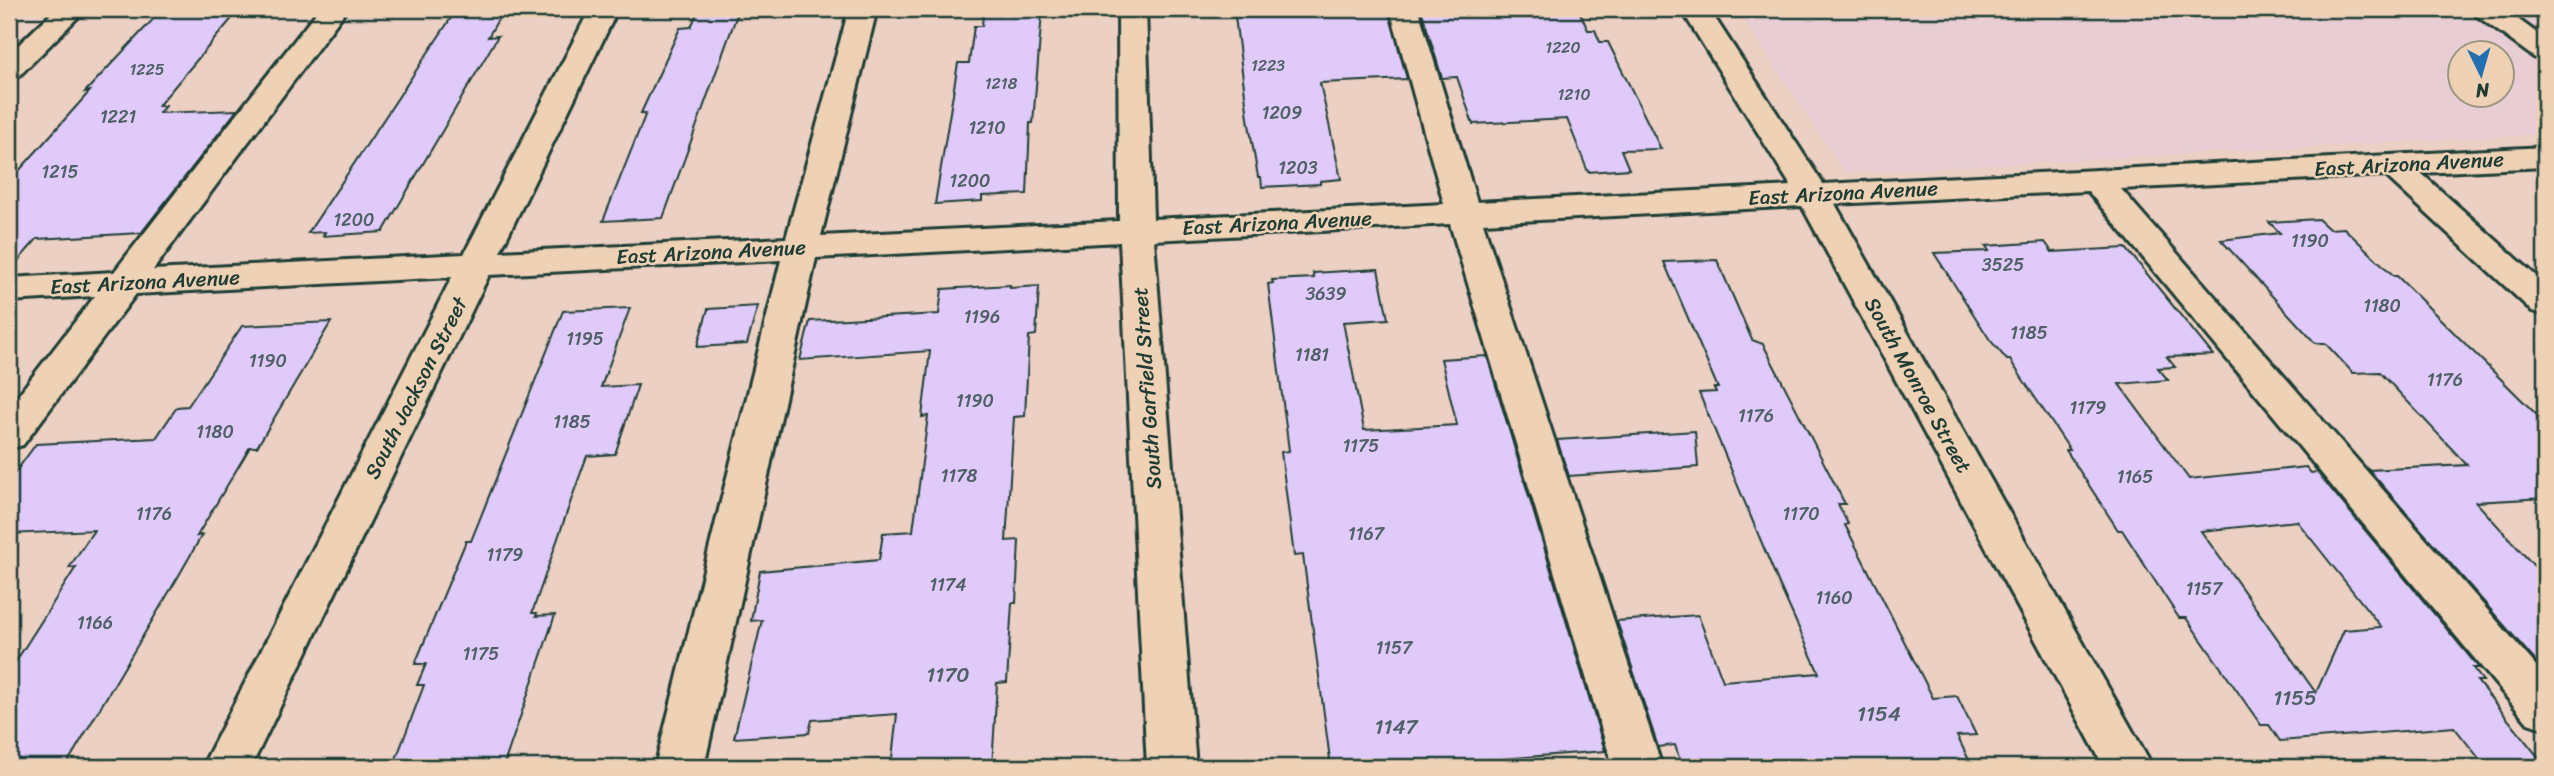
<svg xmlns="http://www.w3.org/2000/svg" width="2554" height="776" font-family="Sriracha,sans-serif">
  <rect width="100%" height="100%" fill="#ecd0c4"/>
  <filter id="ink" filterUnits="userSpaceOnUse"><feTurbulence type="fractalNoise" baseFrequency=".0143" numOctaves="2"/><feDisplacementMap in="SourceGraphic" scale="14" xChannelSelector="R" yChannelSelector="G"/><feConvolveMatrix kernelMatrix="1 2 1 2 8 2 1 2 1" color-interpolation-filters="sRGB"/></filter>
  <g filter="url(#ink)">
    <path fill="#e8ced4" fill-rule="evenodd" d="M 1737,9 L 2545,9 L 2545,134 L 1845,173 ZM 2460,52 L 2502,52 L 2502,94 L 2460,94 Z"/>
    <g fill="#e0cafa" stroke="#1f3d34" stroke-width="2" fill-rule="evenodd">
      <path d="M 221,9 L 214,17 L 234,16 L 158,106 L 165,106 L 159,113 L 237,110 L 141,233 L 37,239 L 9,271 L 9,182 L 90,91 L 85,92 L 160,12 Z"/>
      <path d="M 457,9 L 504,9 L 488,37 L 498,36 L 383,232 L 323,236 L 325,232 L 308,233 Z"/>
      <path d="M 699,9 L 739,9 L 663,218 L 603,221 L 646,113 L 641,113 L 680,28 L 691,27 Z"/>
      <path d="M 1234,9 L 1388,9 L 1407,79 L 1320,83 L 1341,179 L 1320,181 L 1320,184 L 1262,187 L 1261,177 L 1258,177 L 1248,118 Z"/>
      <path d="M 1421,9 L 1578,9 L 1588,30 L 1595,30 L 1600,42 L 1608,42 L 1661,149 L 1621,150 L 1629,169 L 1588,172 L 1567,119 L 1473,124 L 1457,77 L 1442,78 Z"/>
      <path d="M 1042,12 L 1033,123 L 1030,123 L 1027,194 L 982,196 L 982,201 L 935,204 L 958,63 L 969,63 L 974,26 L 982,26 L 983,14 Z"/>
      <path d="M 2318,219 L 2329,229 L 2344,228 L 2394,276 L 2397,276 L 2545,423 L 2545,498 L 2476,502 L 2545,578 L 2545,663 L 2537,663 L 2369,470 L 2467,465 L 2380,372 L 2353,373 L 2325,343 L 2315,343 L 2221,240 L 2280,233 L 2269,222 Z"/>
      <path d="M 2045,242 L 2052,252 L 2126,248 L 2213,355 L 2167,357 L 2175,367 L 2158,368 L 2168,380 L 2119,384 L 2189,479 L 2306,467 L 2311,473 L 2317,472 L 2479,668 L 2473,668 L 2483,681 L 2477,681 L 2544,764 L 2486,767 L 2454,727 L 2280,741 L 2269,725 L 2261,725 L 2186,618 L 2179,618 L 2122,530 L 2118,530 L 2066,450 L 2070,450 L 2010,360 L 2007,360 L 1990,340 L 1934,253 L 1989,251 L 1986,246 ZM 2297,521 L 2381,627 L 2344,630 L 2316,693 L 2201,531 Z"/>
      <path d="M 1717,260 L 1752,340 L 1763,344 L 1845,504 L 1838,504 L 1848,524 L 1845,525 L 1933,698 L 1957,696 L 1976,735 L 1957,736 L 1971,764 L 1936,767 L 1682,767 L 1675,745 L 1658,747 L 1617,621 L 1698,615 L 1723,681 L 1819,673 L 1779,584 L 1699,393 L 1716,392 L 1714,388 L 1718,388 L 1664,262 Z"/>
      <path d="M 1378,269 L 1388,319 L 1343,322 L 1364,430 L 1457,425 L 1441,359 L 1487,356 L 1605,751 L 1475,761 L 1476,767 L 1331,767 L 1303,555 L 1294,556 L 1281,452 L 1289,451 L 1268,284 L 1273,283 L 1272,280 L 1314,278 L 1313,273 Z"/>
      <path d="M 1010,285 L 1010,288 L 1039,286 L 1036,335 L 1029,336 L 1025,416 L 1014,417 L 1006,541 L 1019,540 L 1016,603 L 1012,603 L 1007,682 L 997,683 L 992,767 L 891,767 L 897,714 L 812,720 L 809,733 L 734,738 L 762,620 L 751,621 L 760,571 L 879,560 L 883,533 L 913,531 L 928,416 L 922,417 L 930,351 L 800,360 L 810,321 L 939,314 L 942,289 Z"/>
      <path d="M 758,306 L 747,344 L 697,347 L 708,309 Z"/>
      <path d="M 630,308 L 601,387 L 638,385 L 615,454 L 587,456 L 575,489 L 532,613 L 537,613 L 536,616 L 555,615 L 503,767 L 393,767 L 424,685 L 417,685 L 426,664 L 415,664 L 466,541 L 471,541 L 563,311 Z"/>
      <path d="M 331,322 L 257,447 L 250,447 L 197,536 L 202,535 L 178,577 L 65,767 L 9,767 L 9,672 L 76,567 L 69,568 L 94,530 L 9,534 L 9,481 L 36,444 L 156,438 L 177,407 L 188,406 L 242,326 Z"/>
      <path d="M 1695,431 L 1698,467 L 1569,476 L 1557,440 Z"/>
    </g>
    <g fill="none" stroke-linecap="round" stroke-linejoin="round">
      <g stroke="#1f3d34" stroke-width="6">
        <g id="minor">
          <path d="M 56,9 L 86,9 L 19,76 L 9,79 L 9,54 Z"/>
          <path d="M 319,9 L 347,9 L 153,270 L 464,254 L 590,9 L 618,9 L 500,252 L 786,238 L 849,9 L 877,9 L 821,236 L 1119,221 L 1118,9 L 1146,9 L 1153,219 L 1444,204 L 1390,9 L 1418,9 L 1477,202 L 1791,186 L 1681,9 L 1709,9 L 1823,184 L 2545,147 L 2545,167 L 2421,173 L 2545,284 L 2545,315 L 2532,311 L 2385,175 L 2121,189 L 2545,676 L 2545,729 L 2528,723 L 2088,191 L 1835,204 L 2153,767 L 2104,767 L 1802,206 L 1483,223 L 1662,767 L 1613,767 L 1450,224 L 1154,240 L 1196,767 L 1147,767 L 1120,242 L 816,258 L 704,767 L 655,767 L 781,260 L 489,275 L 251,767 L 202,767 L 452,277 L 136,294 L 23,445 L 9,449 L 9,407 L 95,296 L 9,301 L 9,278 L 114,272 Z"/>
          <path d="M 2472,9 L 2504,9 L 2545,39 L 2545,61 L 2535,58 L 2476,15 Z"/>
        </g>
      </g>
      <use href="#minor" fill="#efd2b6" fill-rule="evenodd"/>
    </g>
  </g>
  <g text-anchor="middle" stroke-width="5" stroke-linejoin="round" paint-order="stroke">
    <g font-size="16" fill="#4f6066">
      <text x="1563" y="53">1220</text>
      <text x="1268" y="71">1223</text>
      <text x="147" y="75">1225</text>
      <text x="1001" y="89">1218</text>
      <text x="1574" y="100">1210</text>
    </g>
    <g font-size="18" fill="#4f6066">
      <text x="1282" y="119">1209</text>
      <text x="118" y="123">1221</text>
      <text x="987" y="134">1210</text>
      <text x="1298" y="174">1203</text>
      <text x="60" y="178">1215</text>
      <text x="970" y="187">1200</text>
      <text x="354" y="226">1200</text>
      <text x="2310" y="247">1190</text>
      <text x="2003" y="271">3525</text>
      <text x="1326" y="300">3639</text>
      <text x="2382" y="312">1180</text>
      <text x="982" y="323">1196</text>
      <text x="2029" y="339">1185</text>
      <text x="585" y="345">1195</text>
      <text x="1312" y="361">1181</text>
      <text x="268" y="367">1190</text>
      <text x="2445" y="386">1176</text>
      <text x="975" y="407">1190</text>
      <text x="2088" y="414">1179</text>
      <text x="1756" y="422">1176</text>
      <text x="572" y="428">1185</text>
      <text x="215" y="438">1180</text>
      <text x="1361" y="452">1175</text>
      <text x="959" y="482">1178</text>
      <text x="2135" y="483">1165</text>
      <text x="154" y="520">1176</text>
      <text x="1801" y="520">1170</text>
      <text x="1366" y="540">1167</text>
      <text x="505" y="561">1179</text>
      <text x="948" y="591">1174</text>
      <text x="2204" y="595">1157</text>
      <text x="1834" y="604">1160</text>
      <text x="95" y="629">1166</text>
      <text x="1394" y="654">1157</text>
      <text x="481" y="660">1175</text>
    </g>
    <g font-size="21" fill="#1f3d34" stroke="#efd2b6">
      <text transform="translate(2409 164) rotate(-3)" y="7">East Arizona Avenue</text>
      <text transform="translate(1843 193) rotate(-3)" y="7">East Arizona Avenue</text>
      <text transform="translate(1277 223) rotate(-3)" y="7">East Arizona Avenue</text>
      <text transform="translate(711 252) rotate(-3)" y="7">East Arizona Avenue</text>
      <text transform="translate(145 282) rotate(-3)" y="7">East Arizona Avenue</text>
      <text transform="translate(1918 385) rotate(61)" y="7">South Monroe Street</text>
      <text transform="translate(416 388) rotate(-63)" y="7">South Jackson Street</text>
      <text transform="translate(1147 388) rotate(-94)" y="7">South Garfield Street</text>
    </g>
    <g font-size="21" fill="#4f6066">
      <text x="948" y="682">1170</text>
      <text x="2295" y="705">1155</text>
      <text x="1879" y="721">1154</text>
      <text x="1396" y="734">1147</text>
    </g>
  </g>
  <rect width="2554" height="776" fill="none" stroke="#efd2b6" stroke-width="35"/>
  <rect x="18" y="18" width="2519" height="741" fill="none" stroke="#1f3d34" stroke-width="2.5" filter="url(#ink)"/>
  <g transform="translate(2481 74) rotate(175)"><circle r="33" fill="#efd2b6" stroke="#9c9682" stroke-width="2"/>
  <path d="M0-5L12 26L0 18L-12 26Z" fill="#1f6fb2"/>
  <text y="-10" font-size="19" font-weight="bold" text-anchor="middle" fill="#1f3d34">N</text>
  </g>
</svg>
